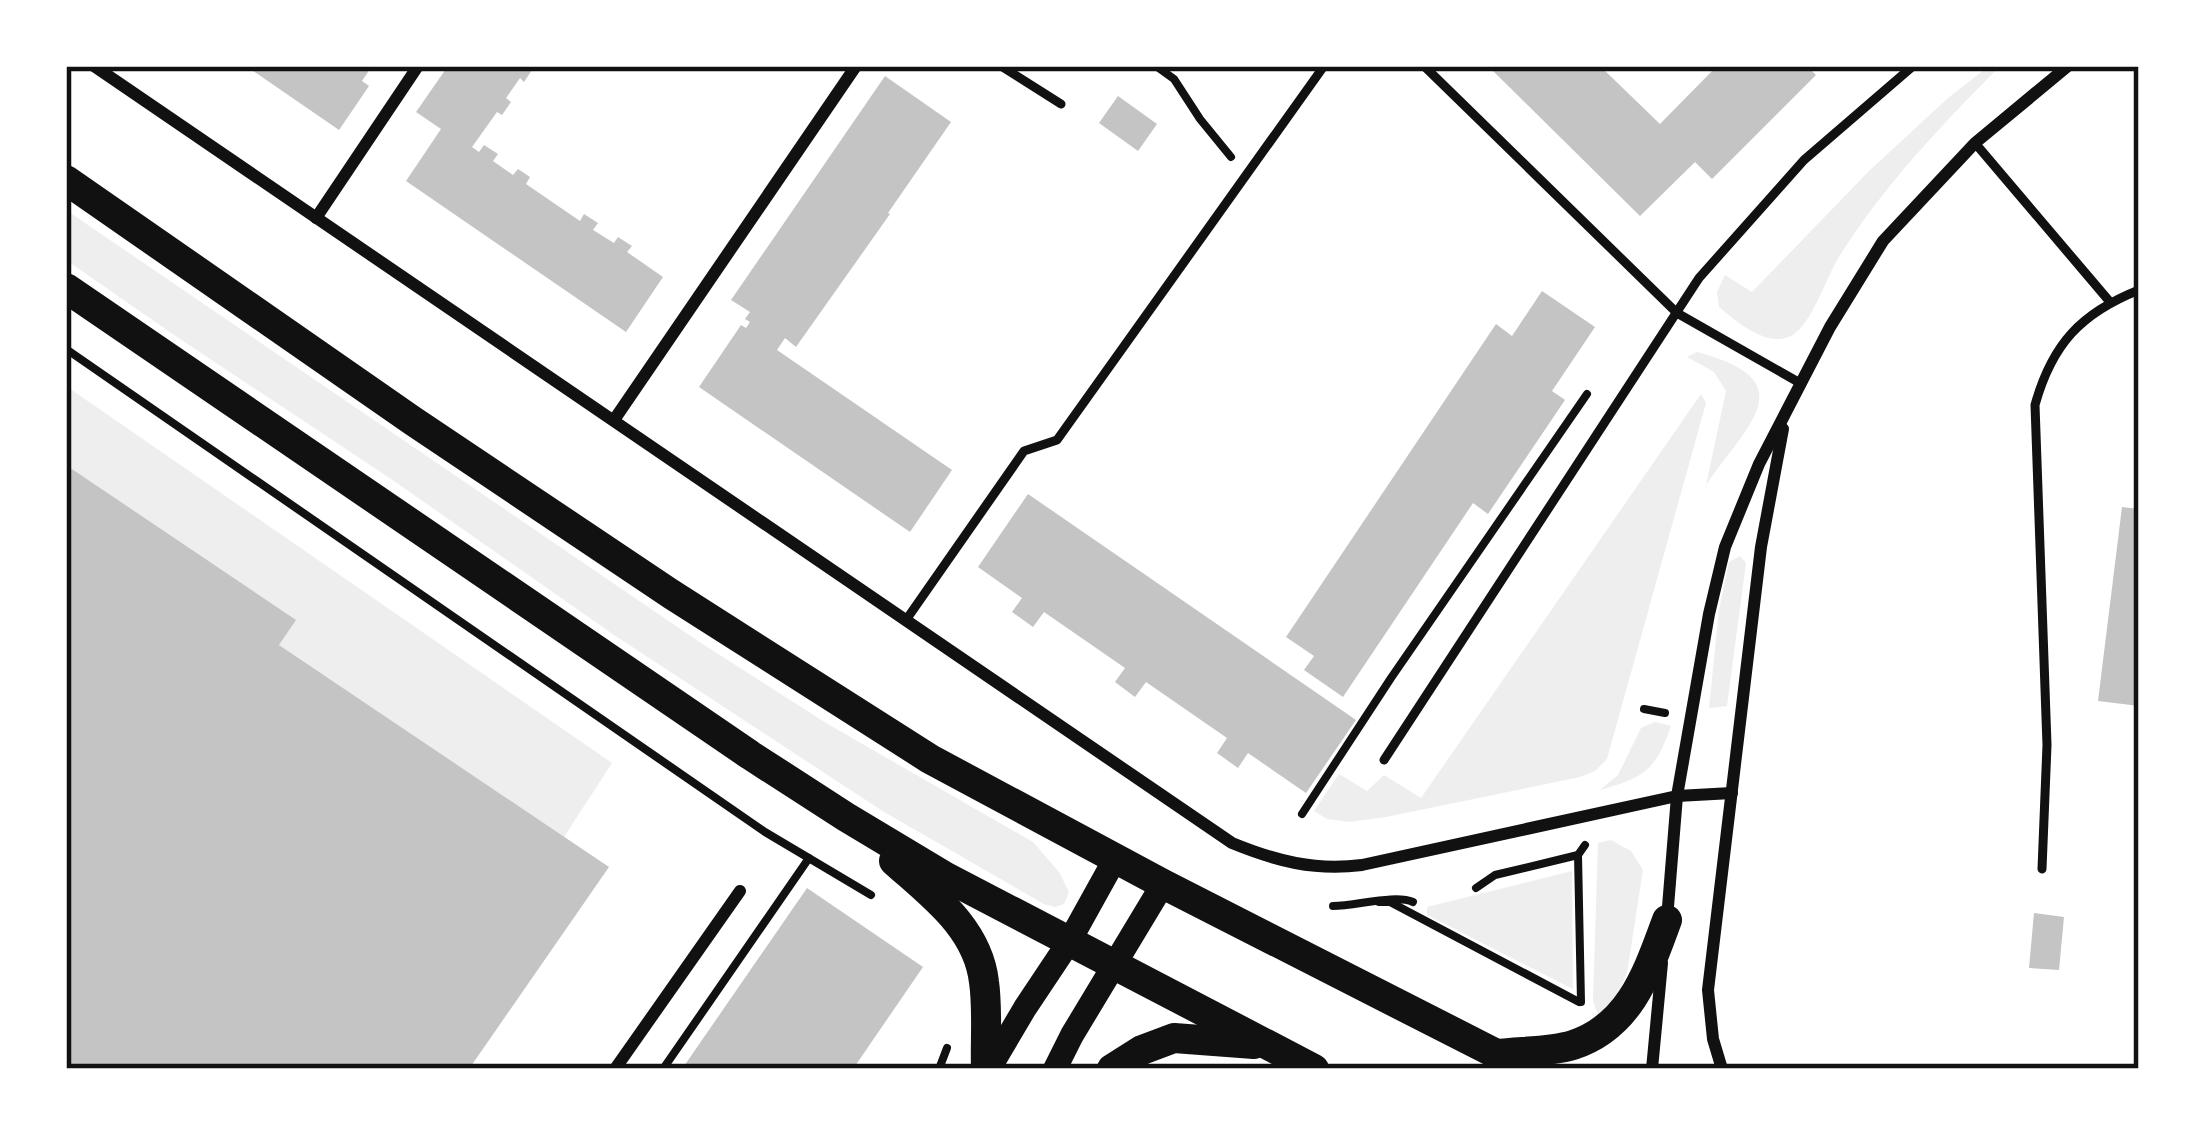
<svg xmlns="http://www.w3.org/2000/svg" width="2205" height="1135" font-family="'Nunito Sans',sans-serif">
  <rect width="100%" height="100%" fill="#fff"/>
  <g fill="#eee">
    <path d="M 1989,66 L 2000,66 C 1941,126 1884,185 1839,257 C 1826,277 1812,325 1791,336 C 1767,348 1737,322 1719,307 L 1717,292 L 1725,275 L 1752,292 L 1869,171 L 1948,98 Z"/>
    <path d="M 66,210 L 698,641 L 826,723 L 1033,842 L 1059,872 L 1069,892 L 1064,904 L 1055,907 L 1044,904 L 884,812 L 614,635 L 394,481 L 177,337 L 66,260 Z"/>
    <path d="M 1697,352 C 1807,381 1746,426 1706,485 L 1726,391 L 1714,372 L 1687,357 Z"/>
    <path d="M 66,386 L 612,763 L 564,837 L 279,645 L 295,620 L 66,465 Z"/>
    <path d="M 1701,394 L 1706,403 L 1607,759 L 1595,771 L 1580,777 L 1386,817 L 1349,822 L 1327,819 L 1314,811 L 1339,774 L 1367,791 L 1384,775 L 1421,798 Z"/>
    <path d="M 1740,556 L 1746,563 L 1727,706 L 1709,708 L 1719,610 L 1729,562 Z"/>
    <path d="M 1655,722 L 1671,726 C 1655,771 1645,777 1600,790 L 1618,775 L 1641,728 Z"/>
    <path d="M 1611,840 L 1631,851 L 1643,870 L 1627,973 L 1615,1001 L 1598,1016 L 1593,1000 L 1598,843 Z"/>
    <path d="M 1572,871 L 1573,989 L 1427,915 L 1427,907 Z"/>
  </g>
  <g fill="#c4c4c4">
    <path d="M 246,66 L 372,66 L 362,81 L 369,86 L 339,130 Z"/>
    <path d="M 448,66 L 528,66 L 532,70 L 524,82 L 520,78 L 506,98 L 511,102 L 502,115 L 497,112 L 472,147 L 479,152 L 484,145 L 498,154 L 493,161 L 513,175 L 518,169 L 530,177 L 526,184 L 580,221 L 584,214 L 598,223 L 593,230 L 614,243 L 618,237 L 632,246 L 627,252 L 663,277 L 626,332 L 406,181 L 441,129 L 416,112 Z"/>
    <path d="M 1488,66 L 1600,66 L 1660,124 L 1717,66 L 1807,66 L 1816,75 L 1712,179 L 1695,162 L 1640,216 Z"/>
    <path d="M 885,76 L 951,122 L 888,213 L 890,214 L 796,347 L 785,338 L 777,350 L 952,470 L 910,532 L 699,387 L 741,325 L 746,328 L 750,322 L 745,319 L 750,312 L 731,300 Z"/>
    <path d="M 1118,96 L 1157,124 L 1138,151 L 1099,123 Z"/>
    <path d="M 1542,291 L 1595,327 L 1552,391 L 1565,400 L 1488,514 L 1473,503 L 1343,697 L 1304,670 L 1314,656 L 1286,637 L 1496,324 L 1512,336 Z"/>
    <path d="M 66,465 L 296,620 L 279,645 L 609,867 L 469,1069 L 66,1069 Z"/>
    <path d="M 1028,494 L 1356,720 L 1306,793 L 1248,753 L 1238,768 L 1217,753 L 1227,738 L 1146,682 L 1135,697 L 1115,682 L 1125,668 L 1044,612 L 1033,627 L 1012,612 L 1022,598 L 978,567 Z"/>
    <path d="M 2122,507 L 2139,509 L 2139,706 L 2098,701 Z"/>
    <path d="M 807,888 L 923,967 L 853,1069 L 682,1069 Z"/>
    <path d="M 2034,913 L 2064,917 L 2059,970 L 2029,968 Z"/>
  </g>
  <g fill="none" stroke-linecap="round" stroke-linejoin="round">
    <g stroke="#111" stroke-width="8">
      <path d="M 1156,66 L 1174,79 L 1200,119 L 1231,157"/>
      <path d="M 66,349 L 765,832 L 871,895"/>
      <path d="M 1644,709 L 1665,713"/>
      <path d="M 1302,814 L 1391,678 L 1587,394"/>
      <path d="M 1476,888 L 1495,875 L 1578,855"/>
      <path d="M 1379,902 L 1390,902 L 1579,1002"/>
      <path d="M 1333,906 C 1356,906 1395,894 1413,902"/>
      <path d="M 1581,1002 L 1578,855 L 1585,845"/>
      <path d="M 663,1069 L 809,858"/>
      <path d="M 939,1069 L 947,1048"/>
    </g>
    <g stroke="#111" stroke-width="9">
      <path d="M 1001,66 L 1061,104"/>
      <path d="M 1424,66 L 1677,313 L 1800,383"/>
      <path d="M 1975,143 L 2110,302"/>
      <path d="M 906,620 L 1024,451 L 1057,440 L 1324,66"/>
      <path d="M 1384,760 L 1699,278 L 1804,160 L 1913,66"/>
      <path d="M 2042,869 L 2047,745 L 2035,405 C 2052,344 2081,313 2139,290"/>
    </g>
    <g stroke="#111" stroke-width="12">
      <path d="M 94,66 L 1232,843 C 1276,861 1314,871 1362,865 L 1677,796 L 1732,793"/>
      <path d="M 316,218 L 418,66"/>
      <path d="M 614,420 L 856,66"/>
      <path d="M 1667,919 L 1677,796 L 1709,614 L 1725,547 L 1759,464 L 1830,327 L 1883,241 L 1975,143 L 2068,66"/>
      <path d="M 615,1069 L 740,891"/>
      <path d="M 1652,1069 L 1662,963"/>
      <path d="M 1722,1069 L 1713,1039 L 1708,990 L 1761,547 L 1783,429"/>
    </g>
    <g stroke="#111" stroke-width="24">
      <path d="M 989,1069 L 1025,1008 L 1069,942 L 1115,859"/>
      <path d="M 1055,1069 L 1072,1035 L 1163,884"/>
    </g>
    <g stroke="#111" stroke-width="30">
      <path d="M 66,180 L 413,421 L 671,594 L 930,759 L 1163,884 L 1526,1069"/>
      <path d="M 66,288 L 750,755 L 846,817 L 946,877 L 1314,1069"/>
      <path d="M 894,861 C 932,895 978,928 984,982 C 988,1010 985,1041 986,1069"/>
      <path d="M 1497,1054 C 1521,1051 1551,1052 1573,1045 C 1631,1026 1648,971 1667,920"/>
      <path d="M 1112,1069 L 1142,1050 L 1174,1038 L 1254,1044"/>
    </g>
  </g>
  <rect width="2205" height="1135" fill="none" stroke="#ffffff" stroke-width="138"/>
  <rect x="69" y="69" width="2067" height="997" fill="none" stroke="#111" stroke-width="4.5"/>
</svg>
